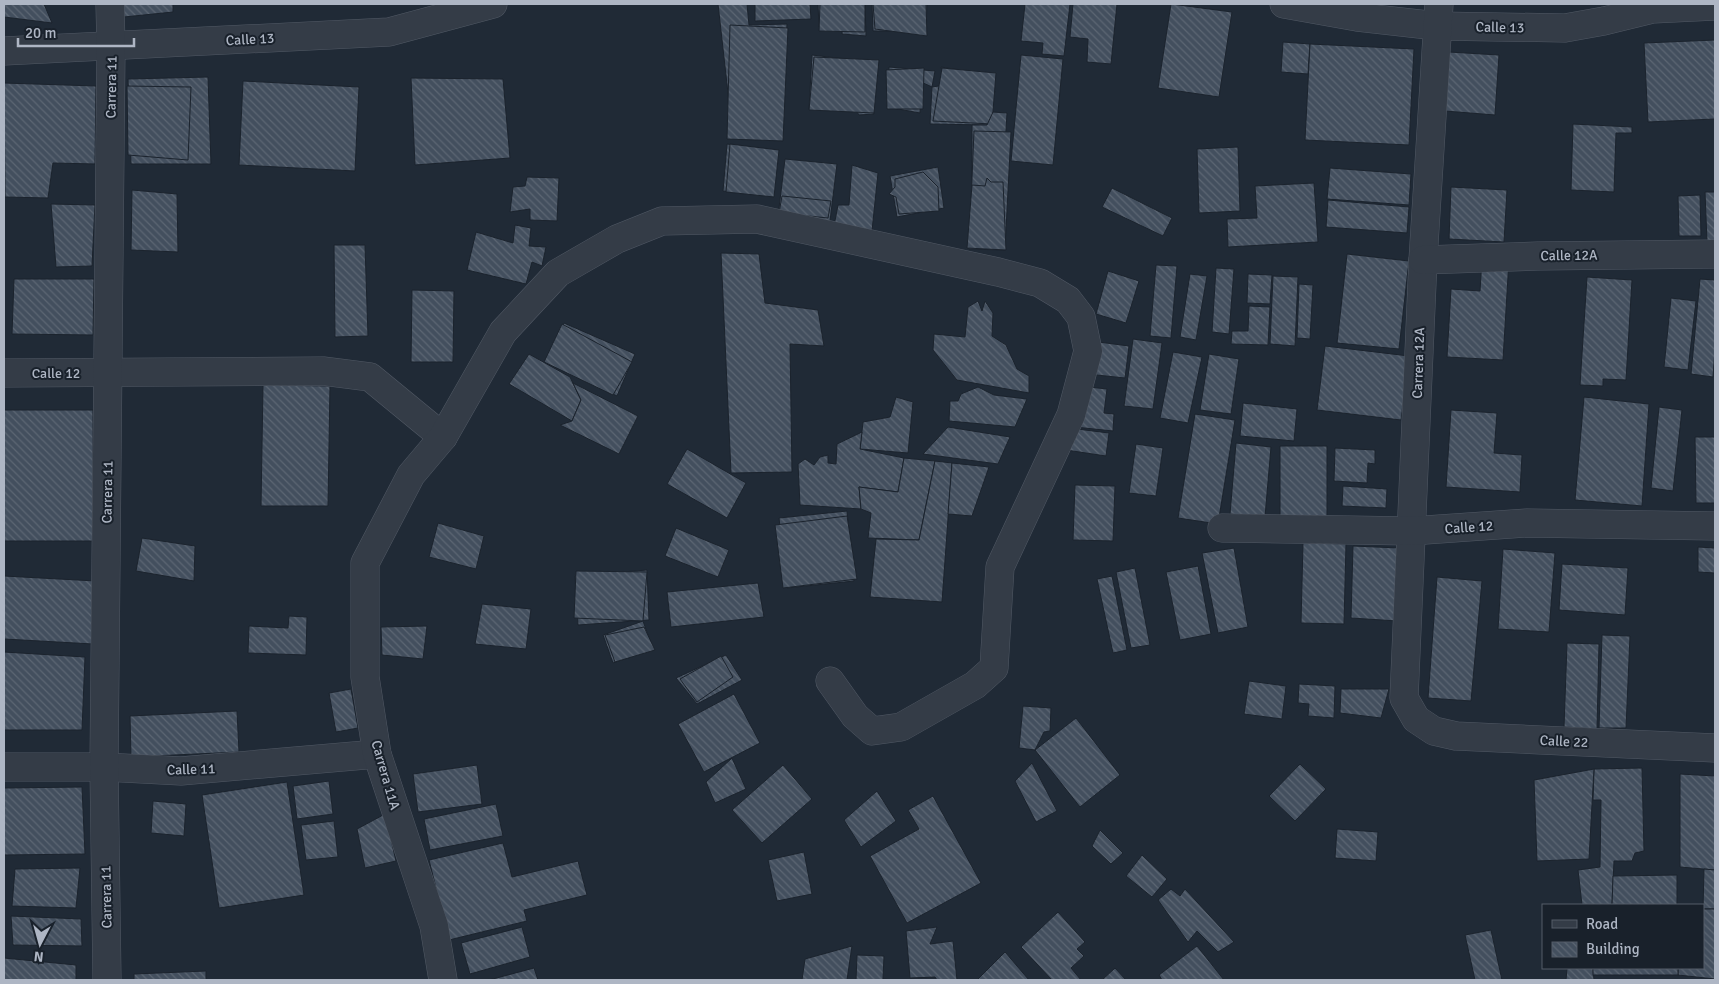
<svg xmlns="http://www.w3.org/2000/svg" width="1719" height="984" font-family="Signika,sans-serif">
  <defs>
    <pattern id="building-back-hatch" width="6" height="6" patternUnits="userSpaceOnUse" patternTransform="scale(1.25)"><rect width="6" height="6" fill="#434f5e"/><path d="M-1 5l2 2M0 0l6 6M5-1l2 2" fill="none" stroke="#5c6673"/></pattern>
  </defs>
  <rect width="100%" height="100%" fill="#202a36"/>
  <g fill="url(#building-back-hatch)" stroke="#1b232d">
    <path d="M 4,4 L 44,4 L 52,23 L 4,17 Z"/>
    <path d="M 123,4 L 173,4 L 173,12 L 124,17 Z"/>
    <path d="M 718,4 L 747,4 L 749,25 L 787,24 L 782,139 L 732,129 Z"/>
    <path d="M 755,4 L 810,4 L 811,19 L 755,21 Z"/>
    <path d="M 818,4 L 865,4 L 866,36 L 842,34 L 843,19 L 835,19 L 835,29 L 819,27 Z"/>
    <path d="M 820,4 L 865,4 L 865,32 L 819,31 Z"/>
    <path d="M 872,4 L 927,4 L 926,31 L 873,31 Z"/>
    <path d="M 873,4 L 926,4 L 927,36 L 875,29 Z"/>
    <path d="M 1025,4 L 1070,4 L 1064,56 L 1042,54 L 1043,43 L 1021,41 Z"/>
    <path d="M 1073,4 L 1117,4 L 1111,64 L 1087,62 L 1088,39 L 1070,37 Z"/>
    <path d="M 1171,4 L 1232,12 L 1219,97 L 1158,88 Z"/>
    <path d="M 730,25 L 788,28 L 783,141 L 727,139 Z"/>
    <path d="M 1715,40 L 1715,119 L 1648,122 L 1644,43 Z"/>
    <path d="M 1283,42 L 1310,44 L 1308,74 L 1281,72 Z"/>
    <path d="M 1310,44 L 1414,49 L 1409,145 L 1305,140 Z"/>
    <path d="M 1449,52 L 1499,55 L 1495,115 L 1445,111 Z"/>
    <path d="M 812,55 L 845,59 L 844,68 L 871,65 L 874,114 L 859,115 L 848,99 L 834,97 L 823,110 L 809,109 Z"/>
    <path d="M 1021,55 L 1063,59 L 1053,165 L 1011,161 Z"/>
    <path d="M 814,57 L 879,60 L 874,113 L 809,110 Z"/>
    <path d="M 889,67 L 935,71 L 932,87 L 921,82 L 920,113 L 887,107 Z"/>
    <path d="M 941,67 L 972,72 L 977,91 L 995,91 L 987,125 L 930,124 L 932,87 L 945,85 Z"/>
    <path d="M 924,68 L 923,109 L 887,109 L 886,70 Z"/>
    <path d="M 942,68 L 996,73 L 992,124 L 933,121 Z"/>
    <path d="M 208,77 L 211,164 L 131,164 L 128,79 Z"/>
    <path d="M 411,78 L 503,79 L 510,158 L 415,165 Z"/>
    <path d="M 243,81 L 359,87 L 355,171 L 239,165 Z"/>
    <path d="M 4,83 L 96,86 L 95,164 L 53,163 L 48,198 L 5,197 Z"/>
    <path d="M 127,86 L 191,87 L 188,160 L 128,155 Z"/>
    <path d="M 993,112 L 1007,113 L 1003,182 L 991,182 L 985,173 L 982,182 L 972,185 L 972,125 L 987,125 Z"/>
    <path d="M 1573,124 L 1632,127 L 1632,133 L 1616,133 L 1614,192 L 1571,190 Z"/>
    <path d="M 974,131 L 1011,132 L 1005,250 L 969,249 Z"/>
    <path d="M 727,144 L 776,151 L 774,196 L 723,191 Z"/>
    <path d="M 730,144 L 779,150 L 774,197 L 726,192 Z"/>
    <path d="M 1238,147 L 1240,211 L 1199,213 L 1197,149 Z"/>
    <path d="M 785,159 L 837,164 L 830,221 L 778,216 Z"/>
    <path d="M 852,165 L 878,173 L 872,231 L 834,226 L 838,205 L 849,205 Z"/>
    <path d="M 938,167 L 944,208 L 897,217 L 890,176 Z"/>
    <path d="M 1330,168 L 1411,174 L 1409,205 L 1327,199 Z"/>
    <path d="M 923,172 L 938,187 L 939,211 L 899,214 L 896,197 L 889,194 L 895,187 L 895,179 Z"/>
    <path d="M 527,177 L 559,178 L 557,221 L 530,220 L 530,209 L 510,212 L 513,187 L 525,186 Z"/>
    <path d="M 987,178 L 991,182 L 1003,182 L 1006,250 L 967,248 L 972,185 L 985,186 Z"/>
    <path d="M 1314,183 L 1318,242 L 1228,247 L 1227,219 L 1257,218 L 1255,186 Z"/>
    <path d="M 1451,187 L 1507,190 L 1504,242 L 1449,239 Z"/>
    <path d="M 1112,188 L 1172,218 L 1163,236 L 1102,207 Z"/>
    <path d="M 132,190 L 177,194 L 178,252 L 131,250 Z"/>
    <path d="M 1705,192 L 1715,192 L 1715,242 L 1707,242 Z"/>
    <path d="M 1700,195 L 1701,236 L 1679,236 L 1678,196 Z"/>
    <path d="M 782,196 L 831,201 L 828,218 L 779,213 Z"/>
    <path d="M 1328,200 L 1409,207 L 1407,233 L 1326,227 Z"/>
    <path d="M 51,204 L 95,205 L 92,266 L 56,267 Z"/>
    <path d="M 515,225 L 531,228 L 529,246 L 546,247 L 542,266 L 532,262 L 526,284 L 467,270 L 476,232 L 513,243 Z"/>
    <path d="M 334,245 L 365,245 L 368,336 L 335,337 Z"/>
    <path d="M 721,253 L 759,254 L 765,303 L 818,310 L 824,346 L 790,344 L 792,472 L 731,473 Z"/>
    <path d="M 1347,254 L 1409,261 L 1399,349 L 1337,343 Z"/>
    <path d="M 1482,259 L 1509,260 L 1503,360 L 1447,357 L 1451,289 L 1480,291 Z"/>
    <path d="M 1156,265 L 1177,266 L 1171,338 L 1150,336 Z"/>
    <path d="M 1216,268 L 1234,269 L 1229,334 L 1212,332 Z"/>
    <path d="M 1108,271 L 1139,281 L 1126,323 L 1096,314 Z"/>
    <path d="M 1190,274 L 1207,276 L 1196,340 L 1180,337 Z"/>
    <path d="M 1248,274 L 1272,275 L 1270,304 L 1247,303 Z"/>
    <path d="M 1273,276 L 1298,277 L 1295,346 L 1270,344 Z"/>
    <path d="M 1587,277 L 1632,280 L 1626,380 L 1603,379 L 1603,386 L 1580,385 Z"/>
    <path d="M 14,279 L 94,279 L 93,335 L 12,334 Z"/>
    <path d="M 1700,279 L 1715,280 L 1715,349 L 1713,377 L 1691,374 Z"/>
    <path d="M 1299,284 L 1313,285 L 1310,339 L 1297,338 Z"/>
    <path d="M 412,290 L 454,291 L 453,362 L 411,362 Z"/>
    <path d="M 1671,298 L 1696,301 L 1688,370 L 1664,367 Z"/>
    <path d="M 978,301 L 982,311 L 985,301 L 993,313 L 992,336 L 1006,345 L 1017,369 L 1029,376 L 1029,393 L 957,380 L 933,350 L 934,334 L 965,337 L 968,307 Z"/>
    <path d="M 1249,306 L 1270,307 L 1268,345 L 1231,344 L 1232,331 L 1248,331 Z"/>
    <path d="M 564,323 L 635,354 L 617,396 L 548,363 Z"/>
    <path d="M 562,324 L 632,362 L 613,395 L 544,362 Z"/>
    <path d="M 1133,339 L 1162,343 L 1153,409 L 1124,406 Z"/>
    <path d="M 1091,341 L 1129,346 L 1125,378 L 1087,374 Z"/>
    <path d="M 1325,346 L 1409,356 L 1401,420 L 1317,410 Z"/>
    <path d="M 1173,352 L 1202,357 L 1188,423 L 1160,418 Z"/>
    <path d="M 529,354 L 570,377 L 581,400 L 572,421 L 509,384 Z"/>
    <path d="M 1209,354 L 1239,359 L 1231,414 L 1200,410 Z"/>
    <path d="M 573,383 L 638,416 L 619,454 L 560,425 L 572,421 L 581,400 Z"/>
    <path d="M 263,385 L 330,386 L 328,506 L 261,506 Z"/>
    <path d="M 1080,386 L 1107,389 L 1104,413 L 1114,414 L 1113,431 L 1075,427 Z"/>
    <path d="M 978,387 L 994,395 L 1027,399 L 1015,427 L 949,421 L 950,401 L 958,401 L 961,394 Z"/>
    <path d="M 896,397 L 913,402 L 908,453 L 860,449 L 863,422 L 890,417 Z"/>
    <path d="M 1584,397 L 1649,404 L 1642,506 L 1575,500 Z"/>
    <path d="M 1243,403 L 1297,409 L 1294,441 L 1240,436 Z"/>
    <path d="M 1659,407 L 1682,410 L 1673,491 L 1651,488 Z"/>
    <rect x="4" y="410" width="89" height="131"/>
    <path d="M 1451,410 L 1497,413 L 1494,453 L 1522,455 L 1520,492 L 1446,487 Z"/>
    <path d="M 1195,414 L 1235,420 L 1218,524 L 1178,518 Z"/>
    <path d="M 948,427 L 1010,437 L 998,464 L 923,454 Z"/>
    <path d="M 1069,428 L 1109,433 L 1106,456 L 1066,450 Z"/>
    <path d="M 862,432 L 860,449 L 904,458 L 898,492 L 859,487 L 861,509 L 800,505 L 798,464 L 805,459 L 814,465 L 820,457 L 828,455 L 828,463 L 836,464 L 837,444 Z"/>
    <path d="M 1715,432 L 1715,503 L 1696,503 L 1695,437 L 1715,437 Z"/>
    <path d="M 1236,443 L 1271,447 L 1265,517 L 1230,514 Z"/>
    <path d="M 1136,444 L 1163,448 L 1156,496 L 1129,493 Z"/>
    <path d="M 1280,446 L 1327,446 L 1327,517 L 1280,516 Z"/>
    <path d="M 1335,448 L 1375,450 L 1375,464 L 1368,463 L 1367,483 L 1334,481 Z"/>
    <path d="M 687,449 L 746,483 L 727,518 L 667,484 Z"/>
    <path d="M 904,458 L 935,461 L 919,540 L 868,538 L 871,513 L 861,509 L 859,487 L 898,492 Z"/>
    <path d="M 935,461 L 952,463 L 942,602 L 870,597 L 876,539 L 919,540 Z"/>
    <path d="M 952,463 L 989,467 L 972,516 L 948,514 Z"/>
    <path d="M 1075,485 L 1115,486 L 1113,541 L 1073,540 Z"/>
    <path d="M 1343,486 L 1387,489 L 1386,508 L 1342,506 Z"/>
    <path d="M 847,511 L 854,581 L 787,588 L 779,518 Z"/>
    <path d="M 847,516 L 857,579 L 783,588 L 775,525 Z"/>
    <path d="M 438,523 L 484,536 L 476,569 L 429,557 Z"/>
    <path d="M 676,528 L 729,550 L 718,577 L 665,556 Z"/>
    <path d="M 142,538 L 195,546 L 194,581 L 136,571 Z"/>
    <path d="M 1303,543 L 1346,544 L 1344,624 L 1301,623 Z"/>
    <path d="M 1353,546 L 1399,548 L 1397,621 L 1351,618 Z"/>
    <path d="M 1698,547 L 1715,548 L 1715,573 L 1698,572 Z"/>
    <path d="M 1234,548 L 1248,627 L 1218,633 L 1202,553 Z"/>
    <path d="M 1503,549 L 1555,553 L 1549,632 L 1498,629 Z"/>
    <path d="M 1562,564 L 1628,568 L 1625,615 L 1559,610 Z"/>
    <path d="M 1198,566 L 1211,634 L 1180,640 L 1166,572 Z"/>
    <path d="M 1135,568 L 1150,645 L 1131,648 L 1116,572 Z"/>
    <path d="M 647,570 L 649,620 L 578,625 L 575,576 Z"/>
    <path d="M 576,571 L 647,572 L 643,621 L 574,618 Z"/>
    <path d="M 4,576 L 96,581 L 93,644 L 4,639 Z"/>
    <path d="M 1112,576 L 1127,650 L 1113,653 L 1097,579 Z"/>
    <path d="M 1437,577 L 1482,581 L 1471,701 L 1428,698 Z"/>
    <path d="M 758,583 L 764,617 L 671,627 L 667,592 Z"/>
    <path d="M 482,604 L 531,609 L 526,649 L 475,644 Z"/>
    <path d="M 289,616 L 307,617 L 306,655 L 248,653 L 249,626 L 288,628 Z"/>
    <path d="M 643,621 L 653,649 L 613,663 L 603,635 Z"/>
    <path d="M 427,626 L 423,659 L 382,655 L 381,627 Z"/>
    <path d="M 644,627 L 655,650 L 615,662 L 605,635 Z"/>
    <path d="M 1602,635 L 1630,636 L 1626,728 L 1599,728 Z"/>
    <path d="M 1567,643 L 1599,644 L 1597,729 L 1564,727 Z"/>
    <path d="M 4,652 L 85,657 L 82,730 L 4,730 Z"/>
    <path d="M 726,655 L 742,680 L 697,704 L 676,678 Z"/>
    <path d="M 721,656 L 733,677 L 697,702 L 680,679 Z"/>
    <path d="M 1249,681 L 1286,686 L 1282,719 L 1244,714 Z"/>
    <path d="M 1299,684 L 1335,686 L 1334,718 L 1308,716 L 1309,704 L 1298,703 Z"/>
    <path d="M 351,689 L 358,728 L 336,732 L 329,693 Z"/>
    <path d="M 1341,689 L 1389,689 L 1381,718 L 1340,713 Z"/>
    <path d="M 734,694 L 760,743 L 704,772 L 678,724 Z"/>
    <path d="M 1023,706 L 1051,708 L 1050,731 L 1044,732 L 1035,750 L 1019,748 Z"/>
    <path d="M 237,711 L 239,752 L 131,757 L 130,716 Z"/>
    <path d="M 1076,718 L 1120,775 L 1080,807 L 1035,750 Z"/>
    <path d="M 732,758 L 746,789 L 715,803 L 706,782 Z"/>
    <path d="M 1032,763 L 1057,811 L 1036,822 L 1015,781 Z"/>
    <path d="M 1300,764 L 1326,789 L 1295,821 L 1269,796 Z"/>
    <path d="M 477,765 L 482,804 L 418,812 L 413,774 Z"/>
    <path d="M 783,765 L 812,799 L 762,843 L 732,810 Z"/>
    <path d="M 1642,768 L 1644,851 L 1635,853 L 1632,861 L 1614,861 L 1612,905 L 1582,905 L 1578,870 L 1600,867 L 1601,800 L 1593,800 L 1594,769 Z"/>
    <path d="M 1594,769 L 1589,859 L 1537,861 L 1534,780 Z"/>
    <path d="M 1680,774 L 1715,776 L 1715,870 L 1680,867 Z"/>
    <path d="M 329,781 L 333,814 L 297,819 L 293,786 Z"/>
    <path d="M 287,782 L 304,895 L 219,908 L 202,795 Z"/>
    <path d="M 82,787 L 85,854 L 4,855 L 4,788 Z"/>
    <path d="M 877,791 L 896,821 L 861,847 L 844,820 Z"/>
    <path d="M 933,796 L 981,883 L 907,923 L 870,856 L 919,829 L 908,810 Z"/>
    <path d="M 153,801 L 186,804 L 184,836 L 151,833 Z"/>
    <path d="M 496,804 L 503,836 L 430,850 L 424,819 Z"/>
    <path d="M 385,814 L 396,861 L 365,868 L 357,829 Z"/>
    <path d="M 334,821 L 338,857 L 306,860 L 301,825 Z"/>
    <path d="M 1337,829 L 1378,832 L 1376,861 L 1335,858 Z"/>
    <path d="M 1100,830 L 1123,853 L 1111,864 L 1092,846 Z"/>
    <path d="M 503,843 L 512,877 L 578,861 L 587,895 L 524,910 L 527,921 L 449,940 L 429,860 Z"/>
    <path d="M 804,852 L 812,894 L 777,901 L 768,860 Z"/>
    <path d="M 1142,855 L 1167,879 L 1152,897 L 1126,876 Z"/>
    <path d="M 80,868 L 76,908 L 12,906 L 15,869 Z"/>
    <path d="M 1704,869 L 1715,870 L 1715,909 L 1703,909 Z"/>
    <path d="M 1677,875 L 1677,905 L 1612,905 L 1613,876 Z"/>
    <path d="M 1171,889 L 1180,896 L 1185,889 L 1234,942 L 1218,952 L 1197,931 L 1188,942 L 1158,900 Z"/>
    <path d="M 1703,909 L 1715,909 L 1715,979 L 1678,975 L 1678,968 L 1703,968 Z"/>
    <path d="M 1058,912 L 1085,942 L 1077,949 L 1084,956 L 1071,968 L 1081,980 L 1052,980 L 1021,947 Z"/>
    <path d="M 11,916 L 81,919 L 82,946 L 13,945 Z"/>
    <path d="M 522,927 L 530,957 L 470,974 L 461,943 Z"/>
    <path d="M 937,927 L 930,944 L 953,941 L 957,980 L 937,980 L 935,977 L 910,978 L 906,931 Z"/>
    <path d="M 1491,930 L 1502,980 L 1475,980 L 1465,935 Z"/>
    <path d="M 852,946 L 847,980 L 802,980 L 805,959 Z"/>
    <path d="M 1197,946 L 1224,980 L 1162,980 L 1159,975 Z"/>
    <path d="M 1005,952 L 1029,980 L 979,980 L 978,979 Z"/>
    <path d="M 857,955 L 884,956 L 883,979 L 898,980 L 856,980 Z"/>
    <path d="M 4,958 L 76,965 L 76,980 L 4,980 Z"/>
    <path d="M 534,968 L 538,980 L 489,980 Z"/>
    <path d="M 1115,968 L 1126,980 L 1102,980 Z"/>
    <path d="M 1567,968 L 1593,968 L 1594,980 L 1566,980 Z"/>
    <rect x="1593" y="968" width="85" height="7"/>
    <path d="M 206,971 L 206,980 L 134,980 L 134,974 Z"/>
  </g>
  <g fill="none" stroke-linecap="round" stroke-linejoin="round">
    <g stroke="#515965" stroke-width="29">
      <g id="minor">
        <path d="M 1284,4 L 1357,17 L 1437,26 L 1565,28 L 1604,21 L 1653,9 L 1715,6"/>
        <path d="M 1439,4 L 1423,260 L 1404,698 L 1416,719 L 1434,731 L 1456,736 L 1715,748"/>
        <path d="M 4,51 L 389,32 L 493,4"/>
        <path d="M 1423,260 L 1538,256 L 1715,254"/>
        <path d="M 4,373 L 323,371 L 370,377 L 443,437"/>
        <path d="M 1222,528 L 1411,531 L 1527,523 L 1715,526"/>
        <path d="M 4,767 L 104,767 L 181,771 L 377,754"/>
        <path d="M 107,980 L 104,767 L 111,47 L 110,4"/>
        <path d="M 443,980 L 434,926 L 377,754 L 365,677 L 365,563 L 411,475 L 443,437 L 503,332 L 558,273 L 617,239 L 662,221 L 757,219 L 998,272 L 1040,283 L 1068,300 L 1081,317 L 1088,351 L 1071,415 L 1000,567 L 994,668 L 975,685 L 901,727 L 872,731 L 855,716 L 830,681"/>
      </g>
    </g>
    <use href="#minor" stroke="#343c47" stroke-width="28"/>
  </g>
  <g text-anchor="middle" stroke-width="4" stroke-linejoin="round" paint-order="stroke">
    <g font-size="14" fill="#aeb6c4" stroke="#19212b">
      <text transform="translate(1500 27) rotate(1)" y="5">Calle 13</text>
      <text transform="translate(250 39) rotate(-3)" y="5">Calle 13</text>
      <text transform="translate(111 87) rotate(-89)" y="5">Carrera 11</text>
      <text transform="translate(1569 255) rotate(-1)" y="5">Calle 12A</text>
      <text transform="translate(1418 363) rotate(-88)" y="5">Carrera 12A</text>
      <text x="56" y="378">Calle 12</text>
      <text transform="translate(107 492) rotate(-89)" y="5">Carrera 11</text>
      <text transform="translate(1469 527) rotate(-4)" y="5">Calle 12</text>
      <text transform="translate(1564 741) rotate(3)" y="5">Calle 22</text>
      <text transform="translate(191 769) rotate(-2)" y="5">Calle 11</text>
      <text transform="translate(386 775) rotate(74)" y="5">Carrera 11A</text>
      <text transform="translate(106 897) rotate(-91)" y="5">Carrera 11</text>
    </g>
  </g>
  <rect width="1719" height="984" fill="none" stroke="#aeb6c4" stroke-width="10"/>
  <rect x="1542" y="904" width="162" height="65" fill="#19212b" stroke="#555d68"/>
  <rect x="1552" y="920" width="25" height="8" fill="#343c47" stroke="#555d68"/>
  <text x="1586" y="929" font-size="15" fill="#aeb6c4">Road</text>
  <rect x="1552" y="942" width="25" height="15" fill="url(#building-back-hatch)" stroke="#555d68"/>
  <text x="1586" y="954" font-size="15" fill="#aeb6c4">Building</text>
  <g transform="translate(40 944) rotate(186)" stroke="#19212b" stroke-width="4" paint-order="stroke">
  <path d="M0-4L9 19L0 12L-9 19Z" fill="#aeb6c4"/>
  <text y="-8" font-size="14" font-weight="bold" text-anchor="middle" fill="#aeb6c4">N</text>
  </g>
  <path d="M18 38v8h116v-8" fill="none" stroke="#aeb6c4" stroke-width="2.5"/>
  <text x="25" y="38" font-size="15" fill="#aeb6c4" stroke="#19212b" stroke-width="4" paint-order="stroke">20 m</text>
</svg>
